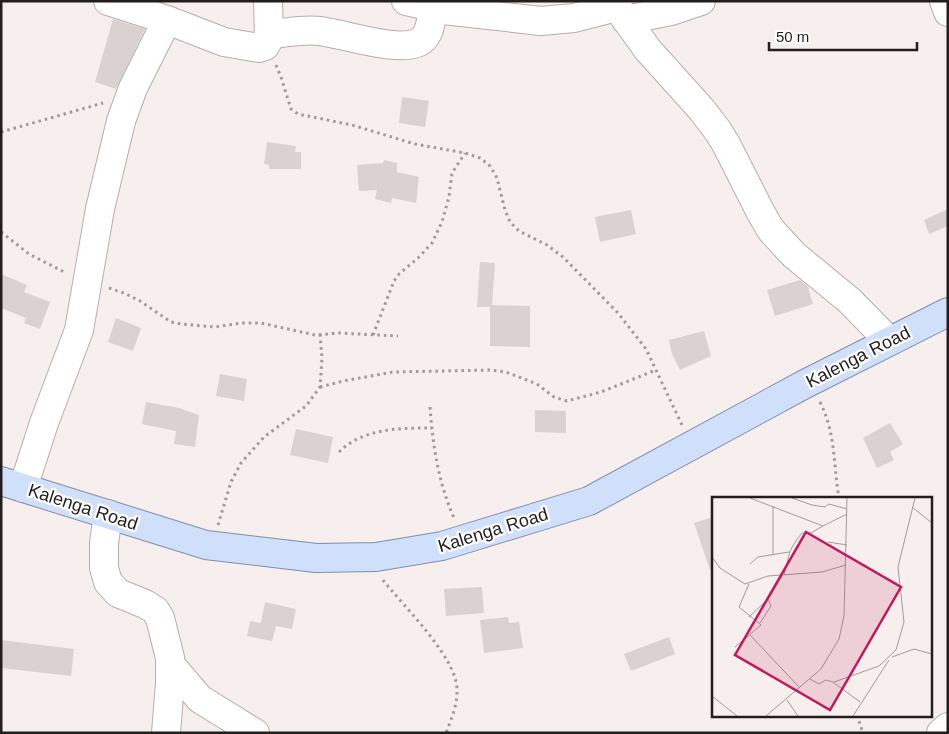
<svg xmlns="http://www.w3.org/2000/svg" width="949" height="734" font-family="Arial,sans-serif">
  <rect width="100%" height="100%" fill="#f7efed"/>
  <g fill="#dad2d0">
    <path d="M 113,19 L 145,29 L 116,89 L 95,82 Z"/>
    <path d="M 402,97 L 429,101 L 425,127 L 399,123 Z"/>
    <path d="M 267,142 L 296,146 L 295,152 L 301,152 L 301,169 L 269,169 L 269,165 L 264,164 Z"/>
    <path d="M 384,160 L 397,163 L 397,172 L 419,177 L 416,203 L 392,198 L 391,203 L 375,199 L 377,190 L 359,191 L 357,165 L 383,163 Z"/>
    <path d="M 948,209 L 948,226 L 929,234 L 924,220 Z"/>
    <path d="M 631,210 L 636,234 L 600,242 L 595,217 Z"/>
    <path d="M 480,262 L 495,263 L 492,305 L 530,306 L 530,347 L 490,346 L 490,307 L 477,307 Z"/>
    <path d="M 1,274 L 27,285 L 24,292 L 50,302 L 40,329 L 24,323 L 26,318 L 1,308 Z"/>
    <path d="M 800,280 L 808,287 L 813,304 L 775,316 L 767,290 Z"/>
    <path d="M 116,318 L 141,328 L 133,351 L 108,342 Z"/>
    <path d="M 704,331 L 711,356 L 680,370 L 672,354 L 669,340 Z"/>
    <path d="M 220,374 L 247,379 L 244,401 L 216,396 Z"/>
    <path d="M 146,402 L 179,408 L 199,415 L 195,447 L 174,444 L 176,431 L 142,424 Z"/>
    <path d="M 535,410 L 566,411 L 566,433 L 535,432 Z"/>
    <path d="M 890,423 L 903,444 L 890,452 L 894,460 L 877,468 L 863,438 Z"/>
    <path d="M 296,429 L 333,437 L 328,463 L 290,455 Z"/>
    <path d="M 713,517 L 713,569 L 710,570 L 694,523 Z"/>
    <path d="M 482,587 L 484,613 L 446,616 L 444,589 Z"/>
    <path d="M 265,602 L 296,609 L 292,629 L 276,626 L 272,641 L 247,636 L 250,621 L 261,623 Z"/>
    <path d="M 508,617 L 509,623 L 519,622 L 523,648 L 484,653 L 480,620 Z"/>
    <path d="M 669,637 L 675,654 L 631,671 L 624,654 Z"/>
    <path d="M 1,640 L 74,649 L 71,676 L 1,668 Z"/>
  </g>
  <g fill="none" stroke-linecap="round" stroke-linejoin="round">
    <g stroke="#b6aeac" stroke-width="30">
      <g id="minor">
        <path d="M 108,1 L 167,20 L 224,42 L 259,48 L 265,46 L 269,39 L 268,1"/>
        <path d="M 406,1 L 443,10 L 541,21 L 574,18 L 617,7"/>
        <path d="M 613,1 L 648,50 L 702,110 L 718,131 L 726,144 L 761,213 L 771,230 L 794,255 L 850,301 L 889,341"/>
        <path d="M 944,1 L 948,12"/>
        <path d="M 626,20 L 671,11 L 701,1"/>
        <path d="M 269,34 C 286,33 303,29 320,31 C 344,34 398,53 419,42 C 431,36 431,19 433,8"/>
        <path d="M 23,488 L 44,423 L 79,330 L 100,209 L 121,121 L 133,88 L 167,20"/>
        <path d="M 108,514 L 104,543 L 104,568 L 108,582 L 118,593 L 145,604 L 155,610 L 160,618 L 170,658 L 170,683 L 166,733"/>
        <path d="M 170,664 L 200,699 L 255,733"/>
        <path d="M 941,733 L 948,727"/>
      </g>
    </g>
    <g stroke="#808eab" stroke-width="30">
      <path id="major" d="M 1,481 L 206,545 L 316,558 L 376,557 L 442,546 L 589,501 L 805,384 L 948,312"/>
    </g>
    <g stroke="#9f9998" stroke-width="3" stroke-dasharray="2.5 4" stroke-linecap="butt">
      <path d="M 276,65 L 281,77 L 291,109 L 298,114 L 352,125 L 415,144 L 465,153 L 480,158 L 490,166 L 497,178 L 505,210 L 510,222 L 519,231 L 547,245 L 563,257 L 618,313 L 646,349 L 682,425"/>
      <path d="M 1,132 L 103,103"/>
      <path d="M 1,232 L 29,254 L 66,273"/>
      <path d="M 109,288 L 124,293 L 140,301 L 171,322 L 182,324 L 214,327 L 242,323 L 261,323 L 315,335 L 339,333 L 398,336"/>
      <path d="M 373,335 L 394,281 L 399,274 L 418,258 L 432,243 L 442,222 L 449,197 L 452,173 L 465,153"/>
      <path d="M 320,387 L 343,381 L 393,372 L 490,370 L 506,372 L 537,384 L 554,397 L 567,401 L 601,392 L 656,370"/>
      <path d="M 820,402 C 836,434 833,463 839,498"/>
      <path d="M 430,407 C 433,447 438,481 454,518"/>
      <path d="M 339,452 C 363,428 400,428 432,428"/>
      <path d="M 218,525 L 231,482 L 241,463 L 264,437 L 306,406 L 320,387 L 322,358 L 320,334"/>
      <path d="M 383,580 C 403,606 459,659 457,692 C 457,706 451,720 446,733"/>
      <path d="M 857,715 L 863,733"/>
    </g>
    <use href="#minor" stroke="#fff" stroke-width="28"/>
    <use href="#major" stroke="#d1e0fa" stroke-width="28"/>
  </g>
  <g text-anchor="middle" stroke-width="4.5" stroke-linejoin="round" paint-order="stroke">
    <g font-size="18" fill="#211e1d" stroke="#fefefe">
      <text transform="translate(858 357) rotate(-27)" y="6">Kalenga Road</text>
      <text transform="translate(83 507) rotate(18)" y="6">Kalenga Road</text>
      <text transform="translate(493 530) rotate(-17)" y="6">Kalenga Road</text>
    </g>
  </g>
  <g transform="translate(712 497)">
    <rect width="220" height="220" fill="#f7efed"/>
    <path fill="none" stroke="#a19b9a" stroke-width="1" d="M 38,1 L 111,29 L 135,17M 80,1 L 100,8 L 113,10 L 117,7 L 135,12M 200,10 L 220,26M 116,45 L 135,48M 61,58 L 61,9M 0,60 L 8,71 L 33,87 L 56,79 L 110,75 L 134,68M 38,67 L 46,60 L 77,55M 72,78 L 78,54 L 85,42 L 90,36 L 99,36 L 111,29M 37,120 L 57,101 L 70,79M 48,126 L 59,109 L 56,102M 38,138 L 88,191M 23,150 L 49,128 L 27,110 L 37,87M 180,160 L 202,152 L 220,157M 98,182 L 107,187 L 114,183 L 121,185 L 148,205M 122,185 L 167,169 L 184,153 L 192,125 L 186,70 L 203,1M 0,199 L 25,219M 75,203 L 86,219M 54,219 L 109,172 L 127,142 L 132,119 L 135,1M 141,219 L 177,163"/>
    <path fill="#c2185b" fill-opacity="0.15" stroke="#c2185b" stroke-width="2.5" d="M 94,35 L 189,90 L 118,213 L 23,158 Z"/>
    <rect width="220" height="220" fill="none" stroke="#211e1d" stroke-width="2.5"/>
  </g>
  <rect width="949" height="734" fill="none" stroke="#211e1d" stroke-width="5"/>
  <path d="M769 42v8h148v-8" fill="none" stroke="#211e1d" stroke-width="2.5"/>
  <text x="776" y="42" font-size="15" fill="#211e1d" stroke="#fefefe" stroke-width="4" paint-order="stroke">50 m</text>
</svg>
